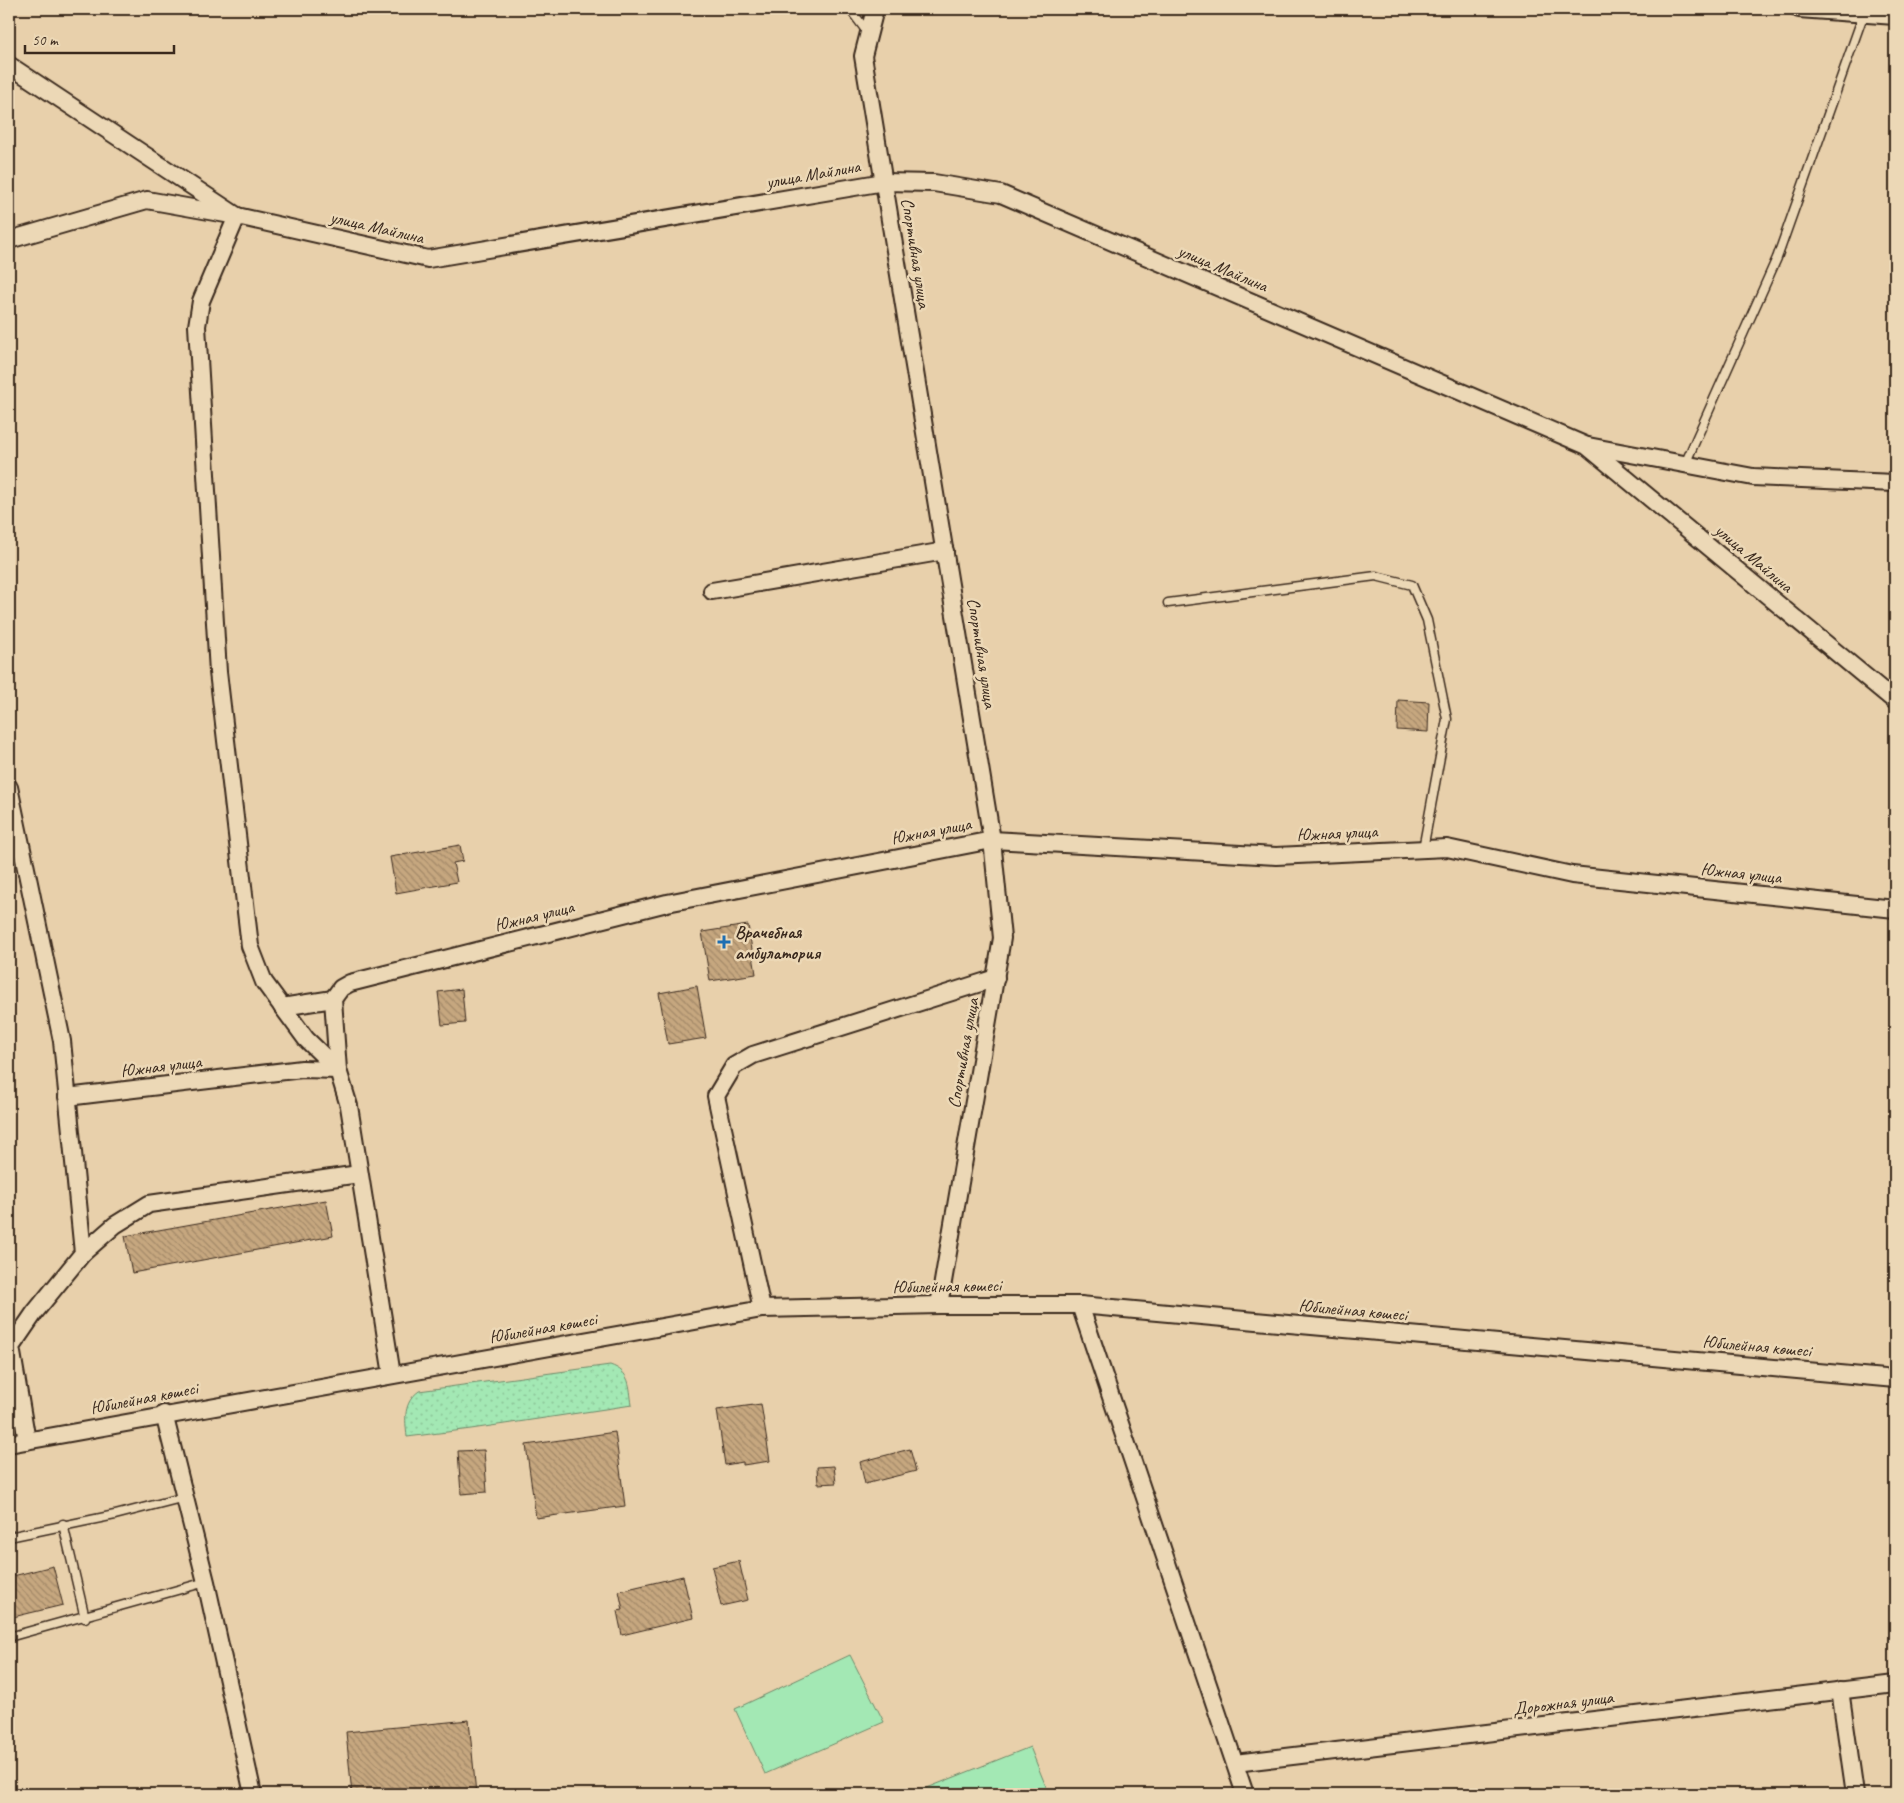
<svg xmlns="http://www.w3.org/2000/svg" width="1904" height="1803" font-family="Caveat,sans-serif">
  <defs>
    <pattern id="grass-dots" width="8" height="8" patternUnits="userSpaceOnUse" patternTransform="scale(1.25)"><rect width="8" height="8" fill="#a3e8b4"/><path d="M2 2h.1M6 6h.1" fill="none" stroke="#8dc79a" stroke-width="1.8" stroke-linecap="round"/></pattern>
    <pattern id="building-back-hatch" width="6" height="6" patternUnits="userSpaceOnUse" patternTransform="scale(1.25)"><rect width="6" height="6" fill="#c6a77f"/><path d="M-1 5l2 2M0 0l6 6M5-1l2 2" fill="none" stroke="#a28867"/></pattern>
  </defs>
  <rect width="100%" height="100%" fill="#e8d0ab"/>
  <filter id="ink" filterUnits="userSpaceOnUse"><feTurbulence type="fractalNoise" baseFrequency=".02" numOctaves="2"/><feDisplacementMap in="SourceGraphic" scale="10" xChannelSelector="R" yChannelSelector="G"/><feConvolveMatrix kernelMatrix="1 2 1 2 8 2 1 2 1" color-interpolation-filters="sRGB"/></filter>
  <g filter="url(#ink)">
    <path fill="url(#grass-dots)" stroke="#6f8969" d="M 610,1365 C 631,1372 629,1386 632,1405 L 471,1429 L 407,1437 C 405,1418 403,1403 419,1391 Z"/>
    <g fill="#a3e8b4" stroke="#6f8969">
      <path d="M 850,1655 L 884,1722 L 765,1774 L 735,1709 Z"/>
      <path d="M 1030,1747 L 1049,1794 L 912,1794 Z"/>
    </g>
    <g fill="url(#building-back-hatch)" stroke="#3b2a1e">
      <path d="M 1398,700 L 1429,702 L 1428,732 L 1397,730 Z"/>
      <path d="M 460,845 L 463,861 L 453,863 L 457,882 L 396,893 L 390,857 Z"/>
      <path d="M 748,925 L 756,974 L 710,981 L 702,932 Z"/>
      <path d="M 697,986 L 706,1038 L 668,1044 L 659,993 Z"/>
      <path d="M 462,989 L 465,1023 L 442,1025 L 438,992 Z"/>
      <path d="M 326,1200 L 333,1236 L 132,1273 L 125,1236 Z"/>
      <path d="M 761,1404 L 770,1461 L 743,1465 L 743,1462 L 725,1465 L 717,1410 Z"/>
      <path d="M 615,1432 L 625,1506 L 536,1518 L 526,1445 Z"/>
      <path d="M 910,1449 L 916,1471 L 865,1484 L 860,1462 Z"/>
      <path d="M 484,1450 L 487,1492 L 461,1494 L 458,1451 Z"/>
      <path d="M 834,1466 L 836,1483 L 818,1484 L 817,1467 Z"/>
      <path d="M 739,1561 L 748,1600 L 721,1606 L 712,1567 Z"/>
      <path d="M 53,1566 L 63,1605 L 9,1618 L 9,1577 Z"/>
      <path d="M 683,1576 L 693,1618 L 622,1635 L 617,1611 L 623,1610 L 619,1591 Z"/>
      <path d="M 469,1720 L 476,1794 L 352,1794 L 346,1732 Z"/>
    </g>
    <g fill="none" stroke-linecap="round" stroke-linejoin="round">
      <g stroke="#3b2a1e" stroke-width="11">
        <g id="service">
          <path d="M 850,9 L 868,33"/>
          <path d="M 1685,464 L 1777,258 L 1864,13"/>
          <path d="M 1168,603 L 1376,576 L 1412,585 L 1427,620 L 1447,719 L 1423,849"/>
          <path d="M 63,1524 L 85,1618"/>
          <path d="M 9,1537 L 115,1515 L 185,1497"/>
          <path d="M 9,1637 L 206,1582"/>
        </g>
      </g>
      <g stroke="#3b2a1e" stroke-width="20">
        <g id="minor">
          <path d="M 875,9 L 863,56 L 992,840 L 1002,938 L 939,1305"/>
          <path d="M 1799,9 L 1895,16"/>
          <path d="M 9,65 L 237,216 L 201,301 L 197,326 L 218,672 L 250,946 L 264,982 L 306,1039 L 338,1070 L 349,1106 L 392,1375"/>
          <path d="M 9,240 L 147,200 L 237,216 L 428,259 L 884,182 L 934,183 L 1001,194 L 1587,446 L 1895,701"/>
          <path d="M 1588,446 L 1753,477 L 1895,483"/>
          <path d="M 712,591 L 945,551"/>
          <path d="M 9,787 L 62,1041 L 83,1253 L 35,1312 L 11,1347 L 27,1441"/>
          <path d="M 282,1007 L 333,999"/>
          <path d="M 67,1097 L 302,1069 L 338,1070 L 333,999 L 341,988 L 350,983 L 667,903 L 992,840 L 1276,856 L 1447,848 L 1572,875 L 1895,909"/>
          <path d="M 83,1253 L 115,1225 L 149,1204 L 359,1174"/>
          <path d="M 1080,1305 L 1245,1794"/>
          <path d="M 762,1309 L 716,1096 L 734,1066 L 753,1055 L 996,978"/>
          <path d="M 164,1414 L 206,1582 L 253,1794"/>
          <path d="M 9,1444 L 762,1309 L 939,1305 L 1080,1305 L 1895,1379"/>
          <path d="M 1840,1690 L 1855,1794"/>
          <path d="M 1235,1763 L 1895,1684"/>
        </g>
      </g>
      <use href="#service" stroke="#ecd8b6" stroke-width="8"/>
      <use href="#minor" stroke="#ecd8b6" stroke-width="16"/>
    </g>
  </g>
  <path fill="#1f6fb2" stroke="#ecd8b6" stroke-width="2" d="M721.5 934.5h5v5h5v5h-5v5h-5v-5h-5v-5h5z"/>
  <g text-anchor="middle" stroke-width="5" stroke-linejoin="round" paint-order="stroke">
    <g font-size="18" fill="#3b2a1e" stroke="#ecd8b6">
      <text transform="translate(813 174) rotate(-10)" y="6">улица Майлина</text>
      <text transform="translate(377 227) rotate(13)" y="6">улица Майлина</text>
      <text transform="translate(916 253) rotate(81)" y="6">Спортивная улица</text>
      <text transform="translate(1223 268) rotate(23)" y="6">улица Майлина</text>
      <text transform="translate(1754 558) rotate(40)" y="6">улица Майлина</text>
      <text transform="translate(982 653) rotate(81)" y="6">Спортивная улица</text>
      <text transform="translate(931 831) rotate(-11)" y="6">Южная улица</text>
      <text transform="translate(1337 833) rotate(-3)" y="6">Южная улица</text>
      <text transform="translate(1741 873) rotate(6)" y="6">Южная улица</text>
      <text transform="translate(534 916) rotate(-14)" y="6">Южная улица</text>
      <text transform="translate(963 1053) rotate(-80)" y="6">Спортивная улица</text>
      <text transform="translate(161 1066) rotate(-7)" y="6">Южная улица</text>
      <text transform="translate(947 1286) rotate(-1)" y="6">Юбилейная көшесі</text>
      <text transform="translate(1353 1310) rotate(5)" y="6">Юбилейная көшесі</text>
      <text transform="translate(543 1328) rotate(-10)" y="6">Юбилейная көшесі</text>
      <text transform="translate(1757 1346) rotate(5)" y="6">Юбилейная көшесі</text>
      <text transform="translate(144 1398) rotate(-11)" y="6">Юбилейная көшесі</text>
      <text transform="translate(1563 1703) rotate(-7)" y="6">Дорожная улица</text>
    </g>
    <g font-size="18" font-weight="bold" fill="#3b2a1e" stroke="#ecd8b6" text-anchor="start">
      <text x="735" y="938">Врачебная<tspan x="735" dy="21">амбулатория</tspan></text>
    </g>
  </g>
  <rect width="1904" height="1803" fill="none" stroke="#ecd8b6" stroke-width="30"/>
  <rect x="15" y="15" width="1874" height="1773" fill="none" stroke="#3b2a1e" stroke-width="2" filter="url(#ink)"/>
  <path d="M25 45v8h149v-8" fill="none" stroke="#3b2a1e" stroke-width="2.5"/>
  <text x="32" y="45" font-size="15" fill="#3b2a1e" stroke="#ecd8b6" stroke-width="4" paint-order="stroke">50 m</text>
</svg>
